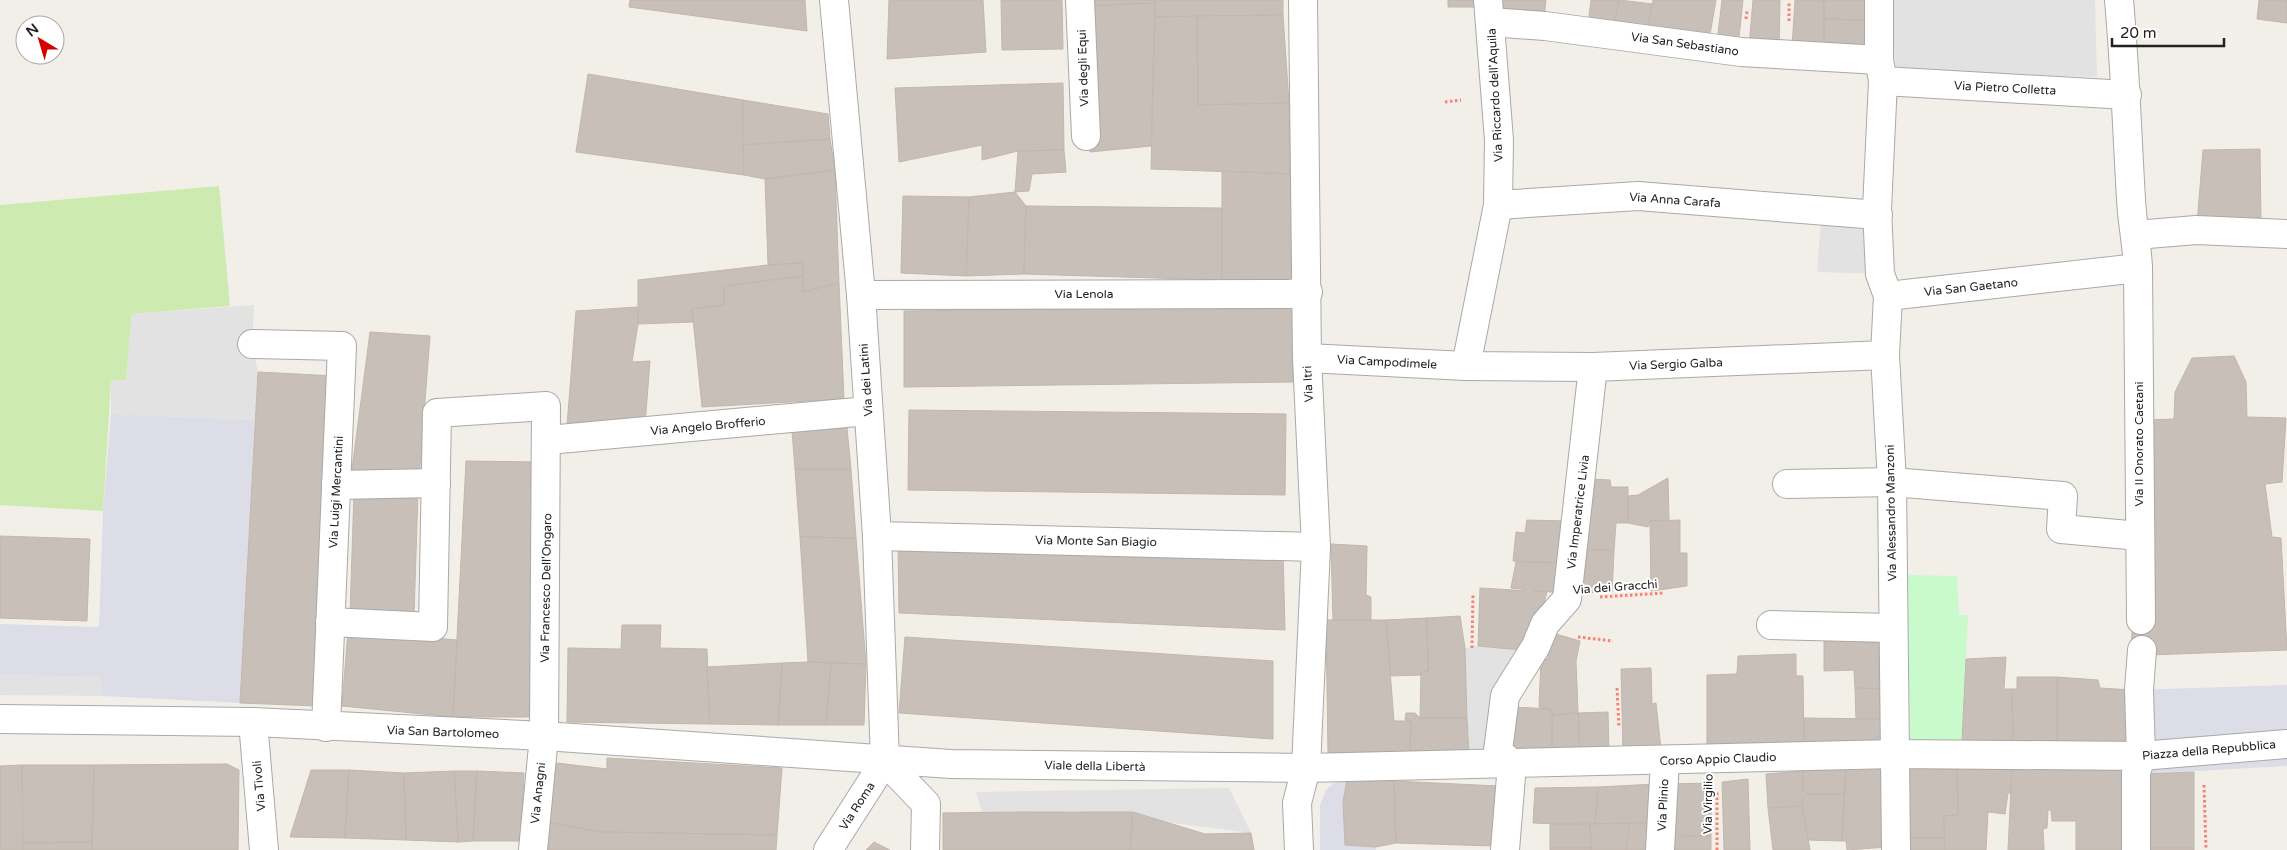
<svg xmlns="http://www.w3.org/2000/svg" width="2287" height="850" font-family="'Varela Round',sans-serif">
  <rect width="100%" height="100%" fill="#f2efe9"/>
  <path fill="#cdebb0" d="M 219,186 L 230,306 L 132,314 L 126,381 L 111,381 L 103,511 L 0,505 L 0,205 Z"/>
  <path fill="#c8facc" d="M 1908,575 L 1957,576 L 1959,615 L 1968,615 L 1962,741 L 1910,741 Z"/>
  <g fill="#e2e2e2">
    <path d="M 1890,0 L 2095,0 L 2097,77 L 1896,71 Z"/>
    <path d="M 1822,209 L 1877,209 L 1886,274 L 1817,272 Z"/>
    <path d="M 254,305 L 252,344 L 258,372 L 255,420 L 111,414 L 111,380 L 126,380 L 132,314 Z"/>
    <path d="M 1478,646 L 1521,650 L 1508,751 L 1469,754 L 1465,648 Z"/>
    <path d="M 0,675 L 102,677 L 102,696 L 0,695 Z"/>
    <path d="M 1229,788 L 1251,833 L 1080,811 L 982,813 L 976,792 Z"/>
  </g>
  <g fill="#dddde8">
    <path d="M 111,414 L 255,420 L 240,703 L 102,696 L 101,677 L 0,675 L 0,624 L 99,627 L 103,511 Z"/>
    <path d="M 2287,685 L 2287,766 L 2143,774 L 2132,690 Z"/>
    <path d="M 1347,780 L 1343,802 L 1345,845 L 1376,847 L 1376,850 L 1320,850 L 1320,805 L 1326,790 L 1334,783 Z"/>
  </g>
  <g fill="#c7bfb8" stroke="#c4b6ab">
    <path d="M 630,0 L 805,0 L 807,31 L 629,7 Z"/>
    <path d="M 889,0 L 983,0 L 986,52 L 887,59 Z"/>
    <path d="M 1001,0 L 1062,0 L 1063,49 L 1002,50 Z"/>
    <path d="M 1089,0 L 1155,0 L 1155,3 L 1089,6 Z"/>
    <path d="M 1155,0 L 1283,0 L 1283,15 L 1155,17 Z"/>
    <path d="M 1448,0 L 1478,0 L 1479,7 L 1448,7 Z"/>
    <path d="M 1495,0 L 1546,0 L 1544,17 L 1495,12 Z"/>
    <path d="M 1591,0 L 1619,0 L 1613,29 L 1588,24 Z"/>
    <path d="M 1619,0 L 1653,4 L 1647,35 L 1613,29 Z"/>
    <path d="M 1653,0 L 1716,0 L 1708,46 L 1647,35 Z"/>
    <path d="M 1722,0 L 1743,0 L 1738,46 L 1717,42 Z"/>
    <path d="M 1753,0 L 1780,0 L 1779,49 L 1749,47 Z"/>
    <path d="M 1795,0 L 1824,0 L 1824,47 L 1792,47 Z"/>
    <path d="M 1824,0 L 1866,0 L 1865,20 L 1824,19 Z"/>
    <path d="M 2259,0 L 2287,0 L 2287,23 L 2257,19 Z"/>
    <path d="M 1155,3 L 1151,146 L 1090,152 L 1089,6 Z"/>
    <path d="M 1283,15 L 1289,103 L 1198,105 L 1197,16 Z"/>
    <path d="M 1197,16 L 1198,105 L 1289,103 L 1290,174 L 1151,169 L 1155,17 Z"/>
    <path d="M 1824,19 L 1865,20 L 1865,48 L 1824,47 Z"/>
    <path d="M 588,74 L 743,100 L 744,175 L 576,152 Z"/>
    <path d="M 1063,83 L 1064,150 L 1018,151 L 982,160 L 982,145 L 899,162 L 895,88 Z"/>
    <path d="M 743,100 L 828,114 L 830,139 L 743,145 Z"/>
    <path d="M 830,139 L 835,170 L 765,179 L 744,175 L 743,145 Z"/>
    <path d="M 2260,149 L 2261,224 L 2197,224 L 2203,150 Z"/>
    <path d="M 1064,150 L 1066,172 L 1032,174 L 1029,191 L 1015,192 L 1018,151 Z"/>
    <path d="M 835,170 L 839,283 L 803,292 L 803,263 L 768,265 L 765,179 Z"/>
    <path d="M 1222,171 L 1290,174 L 1299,280 L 1222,280 Z"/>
    <path d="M 1015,192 L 1026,206 L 1024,274 L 966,276 L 969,197 Z"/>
    <path d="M 903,196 L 969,197 L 966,276 L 901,273 Z"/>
    <path d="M 1026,206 L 1222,208 L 1222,280 L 1024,274 Z"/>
    <path d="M 803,263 L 803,276 L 724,286 L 724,305 L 692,309 L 693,322 L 638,324 L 638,280 L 768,265 Z"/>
    <path d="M 803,276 L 803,292 L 839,283 L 844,399 L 702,407 L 692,309 L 724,305 L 724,286 Z"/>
    <path d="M 1293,306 L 1293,382 L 904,387 L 904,311 Z"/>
    <path d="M 637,307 L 638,324 L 632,362 L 650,361 L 645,425 L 567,426 L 576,311 Z"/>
    <path d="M 370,332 L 430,336 L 419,478 L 351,477 Z"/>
    <path d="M 2234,356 L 2246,382 L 2247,417 L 2286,418 L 2282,482 L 2265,484 L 2272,537 L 2281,538 L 2287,650 L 2149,655 L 2131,648 L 2146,420 L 2174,419 L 2175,392 L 2192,358 Z"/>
    <path d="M 258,372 L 335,376 L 317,706 L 240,703 Z"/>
    <path d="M 909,410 L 1286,414 L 1285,495 L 908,490 Z"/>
    <path d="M 847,428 L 851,469 L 795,469 L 792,431 Z"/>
    <path d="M 466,461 L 538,462 L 533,717 L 453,717 Z"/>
    <path d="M 795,469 L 851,469 L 856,538 L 800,537 Z"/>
    <path d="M 1668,478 L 1669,521 L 1650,521 L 1648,527 L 1628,523 L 1628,496 L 1638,495 Z"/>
    <path d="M 1586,479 L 1610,480 L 1611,487 L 1628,487 L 1628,523 L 1616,523 L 1614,551 L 1583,549 Z"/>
    <path d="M 354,491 L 418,492 L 414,616 L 350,614 Z"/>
    <path d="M 1527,520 L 1566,521 L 1564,563 L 1513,561 L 1516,532 L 1525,533 Z"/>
    <path d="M 1680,520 L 1680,553 L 1687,553 L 1687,586 L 1651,591 L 1650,521 Z"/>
    <path d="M 0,536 L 90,539 L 87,621 L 0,618 Z"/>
    <path d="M 800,537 L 856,538 L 866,664 L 808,662 Z"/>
    <path d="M 898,542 L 1283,553 L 1285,630 L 899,613 Z"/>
    <path d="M 1331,544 L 1367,546 L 1366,595 L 1371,597 L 1371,620 L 1333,620 Z"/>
    <path d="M 1583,549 L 1614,551 L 1612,592 L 1578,593 Z"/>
    <path d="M 1516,562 L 1564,563 L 1561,593 L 1511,588 Z"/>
    <path d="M 1480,588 L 1547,592 L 1533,644 L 1521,650 L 1478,646 Z"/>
    <path d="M 1460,616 L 1465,648 L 1467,718 L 1420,718 L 1421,672 L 1428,671 L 1427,618 Z"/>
    <path d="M 1427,618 L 1428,671 L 1421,672 L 1421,675 L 1390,676 L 1386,620 Z"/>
    <path d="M 1326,620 L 1386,620 L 1394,721 L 1411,721 L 1410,753 L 1328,753 Z"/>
    <path d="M 622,625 L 661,625 L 660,648 L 707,649 L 710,724 L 567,722 L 568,648 L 621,649 Z"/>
    <path d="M 348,630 L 457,640 L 453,717 L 342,706 Z"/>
    <path d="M 1549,632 L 1580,641 L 1576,661 L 1578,713 L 1552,715 L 1551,709 L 1539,707 L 1541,659 L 1548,659 Z"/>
    <path d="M 905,637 L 1273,661 L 1273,739 L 899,713 Z"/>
    <path d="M 1824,639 L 1879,641 L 1879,689 L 1855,688 L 1854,670 L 1824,671 Z"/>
    <path d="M 1796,654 L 1796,676 L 1803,676 L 1804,749 L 1707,748 L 1707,675 L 1737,674 L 1738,656 Z"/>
    <path d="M 2006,657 L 2004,689 L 2012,689 L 2013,742 L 1962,741 L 1966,659 Z"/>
    <path d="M 808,662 L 831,663 L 826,725 L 778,725 L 782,663 Z"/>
    <path d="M 782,663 L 778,725 L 710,724 L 707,667 Z"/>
    <path d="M 831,663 L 866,664 L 864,725 L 826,725 Z"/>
    <path d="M 1651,668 L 1652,704 L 1656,703 L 1661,749 L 1623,752 L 1621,669 Z"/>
    <path d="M 2017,677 L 2057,677 L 2057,743 L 2013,742 L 2012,689 L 2017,689 Z"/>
    <path d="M 2057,677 L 2098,680 L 2100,688 L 2132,690 L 2131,745 L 2057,743 Z"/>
    <path d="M 1855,688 L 1879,689 L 1881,719 L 1856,719 Z"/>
    <path d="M 1514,707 L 1551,709 L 1552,752 L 1508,751 Z"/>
    <path d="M 1608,712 L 1609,751 L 1580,752 L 1578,713 Z"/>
    <path d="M 1406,713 L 1415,713 L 1420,718 L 1467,718 L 1469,754 L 1410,753 L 1411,721 L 1405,720 Z"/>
    <path d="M 1578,713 L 1580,752 L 1552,752 L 1552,715 Z"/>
    <path d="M 1804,718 L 1881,719 L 1881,748 L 1804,749 Z"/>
    <path d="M 607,758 L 782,768 L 777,835 L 601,832 L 546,822 L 557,763 L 607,769 Z"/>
    <path d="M 227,764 L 239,770 L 238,850 L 92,850 L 94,765 Z"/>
    <path d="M 22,765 L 94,765 L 92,842 L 22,843 Z"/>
    <path d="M 22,765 L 23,850 L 0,850 L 0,766 Z"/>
    <path d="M 1884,766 L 1887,847 L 1847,850 L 1846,841 L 1842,841 L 1846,767 Z"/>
    <path d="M 1900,766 L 1957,767 L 1958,815 L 1944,816 L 1945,838 L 1902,838 Z"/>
    <path d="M 1802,767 L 1846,768 L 1844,794 L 1804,794 Z"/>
    <path d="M 1957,767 L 2012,767 L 2011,793 L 2008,793 L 2005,814 L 1988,812 L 1986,850 L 1944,850 L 1944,816 L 1958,815 Z"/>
    <path d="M 2012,767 L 2129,768 L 2126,850 L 2076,850 L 2076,821 L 2052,821 L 2051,810 L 2048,810 L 2047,828 L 2043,829 L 2044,850 L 2008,850 Z"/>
    <path d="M 311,770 L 349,770 L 345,838 L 290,837 Z"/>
    <path d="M 349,770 L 404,773 L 406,840 L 345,838 Z"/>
    <path d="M 454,771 L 477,771 L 473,841 L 458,842 Z"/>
    <path d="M 454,771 L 458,842 L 406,840 L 404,773 Z"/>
    <path d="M 477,771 L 524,773 L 521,841 L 473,841 Z"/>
    <path d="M 1803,771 L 1802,806 L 1768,808 L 1766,774 Z"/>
    <path d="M 2194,772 L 2194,848 L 2144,848 L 2143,774 Z"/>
    <path d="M 1748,779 L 1750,850 L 1724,850 L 1722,782 Z"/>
    <path d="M 1347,780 L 1394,781 L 1396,843 L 1376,847 L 1345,845 L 1343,802 Z"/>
    <path d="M 1394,781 L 1498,786 L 1494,846 L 1396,843 Z"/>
    <path d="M 1711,783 L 1711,836 L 1670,836 L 1669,784 Z"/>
    <path d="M 1656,784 L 1656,823 L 1595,825 L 1598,787 Z"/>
    <path d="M 1598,787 L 1595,825 L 1533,823 L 1535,788 Z"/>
    <path d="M 1804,794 L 1844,794 L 1842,841 L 1808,840 L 1802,806 Z"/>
    <path d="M 1802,806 L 1810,850 L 1773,850 L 1768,808 Z"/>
    <path d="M 1019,812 L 1133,812 L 1130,850 L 943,850 L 943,813 Z"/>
    <path d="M 1133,812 L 1205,834 L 1251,833 L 1254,850 L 1130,850 Z"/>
    <path d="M 546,822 L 601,832 L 777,835 L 776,850 L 541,850 Z"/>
    <path d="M 1629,823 L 1656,823 L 1656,850 L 1626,850 Z"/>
    <path d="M 1629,823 L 1626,850 L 1591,850 L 1590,824 Z"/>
    <path d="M 1550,824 L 1590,824 L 1591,848 L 1550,848 Z"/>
    <path d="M 1711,836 L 1711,850 L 1672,850 L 1674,837 Z"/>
    <path d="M 1902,838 L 1945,838 L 1944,850 L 1902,850 Z"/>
    <path d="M 92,842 L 92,850 L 23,850 L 22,843 Z"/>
    <path d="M 874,842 L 890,850 L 866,850 Z"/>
    <rect x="1550" y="848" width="41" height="2"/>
    <rect x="2144" y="848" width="50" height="2"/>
  </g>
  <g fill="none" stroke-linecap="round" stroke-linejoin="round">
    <g stroke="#a9a9a9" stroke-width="30">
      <g id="minor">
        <path d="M 834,0 L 861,295 L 877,536 L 885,761"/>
        <path d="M 1080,0 L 1086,136"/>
        <path d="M 1879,0 L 1879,60 L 1883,81 L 1877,209 L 1880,274 L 1888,296 L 1885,355 L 1892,482 L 1896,850"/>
        <path d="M 2119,0 C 2125,66 2127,132 2131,199 C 2132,222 2137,244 2138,268 L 2141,620"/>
        <path d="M 1490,22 L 1545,26 L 1741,52 L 1879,60"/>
        <path d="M 1883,81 L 2127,95"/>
        <path d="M 1498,205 L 1638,196 L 1878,215"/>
        <path d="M 2136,235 L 2196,230 L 2287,234"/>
        <path d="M 861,295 L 1289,294 L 1308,292"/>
        <path d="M 1888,296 L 2138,268"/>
        <path d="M 252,344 L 342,346 L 326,727"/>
        <path d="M 1307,358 L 1466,366 L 1593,367 L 1885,355"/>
        <path d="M 1466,366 L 1498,205 L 1499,140 L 1488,0"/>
        <path d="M 548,440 L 868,411"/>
        <path d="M 1787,484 L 1892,482 L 2063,496 L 2061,529 L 2140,536"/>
        <path d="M 336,485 L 436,483"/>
        <path d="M 877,536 L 1316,547"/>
        <path d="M 330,622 L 433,627 L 437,413 L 546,406 L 544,736 L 533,850"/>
        <path d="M 1771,625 L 1892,628"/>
        <path d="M 0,719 L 253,722 L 544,736 L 951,764 L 1306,768 L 1895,754 L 2141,756 L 2287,744"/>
        <path d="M 253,722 L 264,850"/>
        <path d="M 885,761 L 926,804 L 925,850"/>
        <path d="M 828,850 L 885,761"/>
        <path d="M 1299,850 L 1297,803 L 1306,768 L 1316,547 L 1307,358 L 1303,0"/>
        <path d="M 1505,850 L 1512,764 L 1498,751 L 1505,696 L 1536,646 L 1545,624 L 1567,599 L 1593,367"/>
        <path d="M 1660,850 L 1665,760"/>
        <path d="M 2136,850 L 2136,773 L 2141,756 L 2139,690 L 2142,650"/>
      </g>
    </g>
    <g stroke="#fa8072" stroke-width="3" stroke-dasharray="2.5 2.5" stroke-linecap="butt">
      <path d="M 1746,19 L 1747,11"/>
      <path d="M 1789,21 L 1789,1"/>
      <path d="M 1445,102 L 1461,100"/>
      <path d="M 1600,597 L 1664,593"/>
      <path d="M 1578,637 L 1613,641"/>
      <path d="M 1472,648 L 1473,593"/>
      <path d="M 1617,688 L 1619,728"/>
      <path d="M 2204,785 L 2206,850"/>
      <path d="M 1717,850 L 1717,792"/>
    </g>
    <use href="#minor" stroke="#fff" stroke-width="28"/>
  </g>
  <g text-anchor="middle" stroke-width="4" stroke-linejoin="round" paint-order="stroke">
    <g font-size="12" fill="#222" stroke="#fff">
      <text transform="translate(1685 44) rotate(8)" y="4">Via San Sebastiano</text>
      <text transform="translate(1083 68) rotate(-92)" y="4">Via degli Equi</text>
      <text transform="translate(2005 88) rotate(3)" y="4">Via Pietro Colletta</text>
      <text transform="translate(1495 95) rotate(-93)" y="4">Via Riccardo dell'Aquila</text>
      <text transform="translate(1675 200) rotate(4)" y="4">Via Anna Carafa</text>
      <text transform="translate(1971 287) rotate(-6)" y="4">Via San Gaetano</text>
      <text x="1084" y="298">Via Lenola</text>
      <text transform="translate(1387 362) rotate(3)" y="4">Via Campodimele</text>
      <text transform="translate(1676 364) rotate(-2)" y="4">Via Sergio Galba</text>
      <text transform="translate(866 380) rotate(-94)" y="4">Via dei Latini</text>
      <text transform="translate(1308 384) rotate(-93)" y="4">Via Itri</text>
      <text transform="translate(708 426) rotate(-5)" y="4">Via Angelo Brofferio</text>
      <text transform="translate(2139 444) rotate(-90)" y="4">Via II Onorato Caetani</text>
      <text transform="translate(336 492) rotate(-87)" y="4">Via Luigi Mercantini</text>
      <text transform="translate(1578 512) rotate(-83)" y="4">Via Imperatrice Livia</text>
      <text transform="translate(1891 513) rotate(-91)" y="4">Via Alessandro Manzoni</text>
      <text transform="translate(1096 541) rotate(1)" y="4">Via Monte San Biagio</text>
      <text transform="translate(1615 587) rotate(-4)" y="4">Via dei Gracchi</text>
      <text transform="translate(546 588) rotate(-89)" y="4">Via Francesco Dell'Ongaro</text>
      <text transform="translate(443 732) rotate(2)" y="4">Via San Bartolomeo</text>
      <text transform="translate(2209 750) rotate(-5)" y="4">Piazza della Repubblica</text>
      <text transform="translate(1718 759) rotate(-2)" y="4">Corso Appio Claudio</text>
      <text transform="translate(1095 766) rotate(1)" y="4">Viale della Libertà</text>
      <text transform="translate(259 786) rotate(-95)" y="4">Via Tivoli</text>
      <text transform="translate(538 793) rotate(-84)" y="4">Via Anagni</text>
      <text transform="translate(1708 804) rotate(-89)" y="4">Via Virgilio</text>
      <text transform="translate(1663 805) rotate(-87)" y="4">Via Plinio</text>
      <text transform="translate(857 806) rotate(-57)" y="4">Via Roma</text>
    </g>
  </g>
  <g transform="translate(40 40) rotate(322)"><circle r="24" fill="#ffffff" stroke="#a7a7a7"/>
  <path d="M0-4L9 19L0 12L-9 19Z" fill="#d40000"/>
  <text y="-8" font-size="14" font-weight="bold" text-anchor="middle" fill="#222222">N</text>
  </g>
  <path d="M2112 38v8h112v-8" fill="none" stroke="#222222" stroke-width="2.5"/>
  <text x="2120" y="38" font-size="15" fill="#222222" stroke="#ffffff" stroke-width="4" paint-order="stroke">20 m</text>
</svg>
